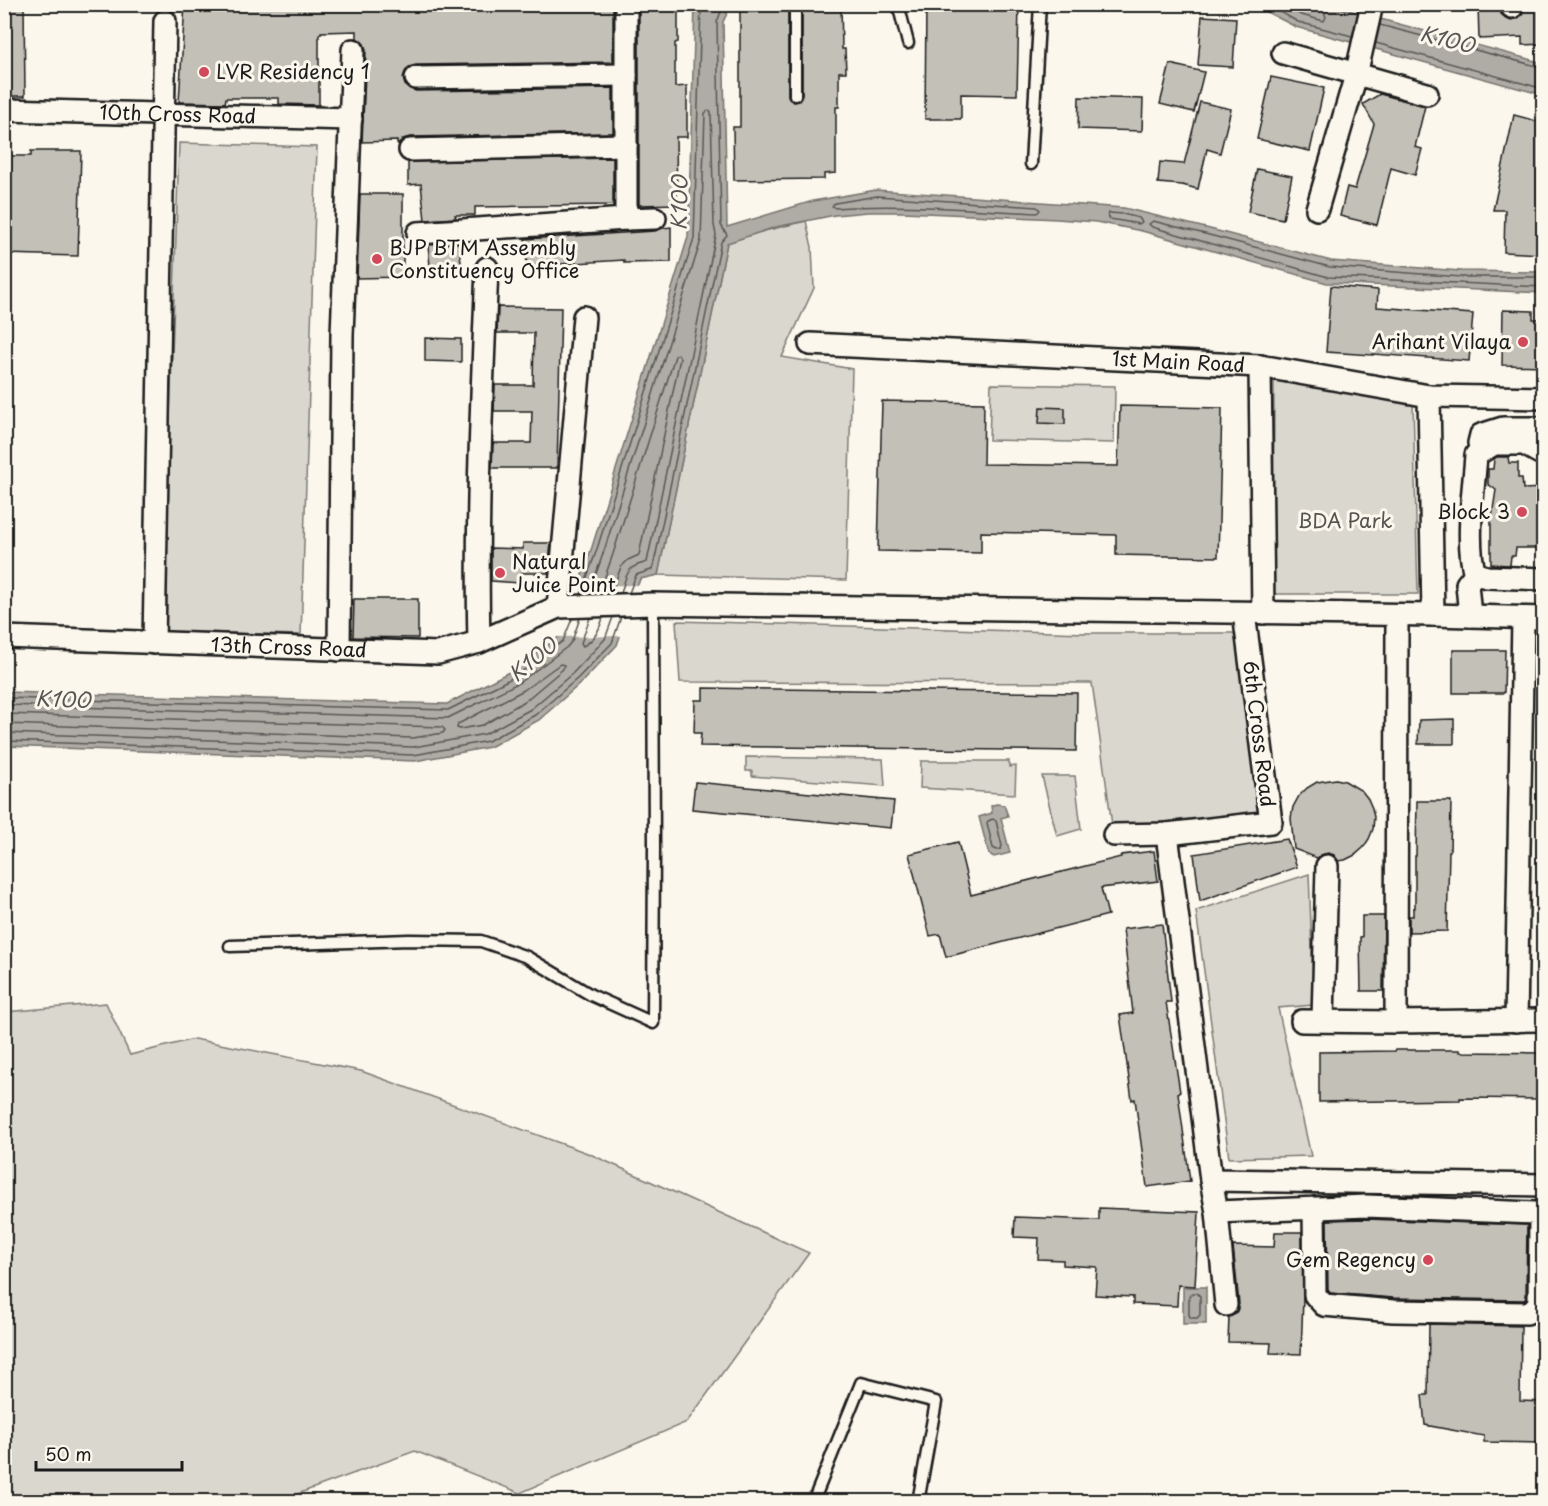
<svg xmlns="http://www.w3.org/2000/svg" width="1548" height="1506" font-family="'Playpen Sans',sans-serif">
  <rect width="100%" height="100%" fill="#fbf7ec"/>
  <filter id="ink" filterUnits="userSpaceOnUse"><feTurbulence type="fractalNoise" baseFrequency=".0167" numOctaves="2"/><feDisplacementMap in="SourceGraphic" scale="12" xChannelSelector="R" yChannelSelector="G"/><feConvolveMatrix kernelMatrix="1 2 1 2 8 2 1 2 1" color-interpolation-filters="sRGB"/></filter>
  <g filter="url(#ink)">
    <g fill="#dad7ce" stroke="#7b7a75" stroke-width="1.5">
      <path d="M 179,143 L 317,147 L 301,635 L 163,631 Z"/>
      <path d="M 806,221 L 812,247 L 814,288 L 782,357 L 852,369 L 846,580 L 658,575 L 727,243 L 756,233 Z"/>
      <path d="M 1274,380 L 1413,403 L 1418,594 L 1273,594 Z"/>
      <path d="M 991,384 L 1115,386 L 1114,443 L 989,440 Z"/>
      <path d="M 676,621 L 1086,633 L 1238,633 L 1260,814 L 1189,822 L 1112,825 L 1092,683 L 680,682 Z"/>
      <path d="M 746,757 L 883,759 L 885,786 L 752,776 L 752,771 L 746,771 Z"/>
      <path d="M 921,761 L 1009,761 L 1009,767 L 1016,766 L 1015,794 L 920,788 Z"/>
      <path d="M 1042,776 L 1075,776 L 1081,829 L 1057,836 Z"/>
      <path d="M 1309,874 L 1314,1005 L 1278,1008 L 1311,1156 L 1229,1158 L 1196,911 Z"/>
      <path d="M 106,1003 L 130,1055 L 194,1039 L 361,1071 L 590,1154 L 809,1253 L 687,1422 L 520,1493 L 415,1451 L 278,1501 L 5,1501 L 5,1012 Z"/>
    </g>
    <g fill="#afaca5" stroke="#74726e" stroke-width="1.5">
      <path d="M 695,5 L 731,5 L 723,22 L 727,227 L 813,201 L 876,190 L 1124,208 L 1214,230 L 1331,261 L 1461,271 L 1543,272 L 1543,293 L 1327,283 L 1142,231 L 1096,222 L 1057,219 L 903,212 L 868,212 L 835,215 L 776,227 L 727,243 L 658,575 L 640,579 L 617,645 L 582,682 L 539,720 L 490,747 L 415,761 L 5,746 L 5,692 L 447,704 L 513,670 L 560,636 L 592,547 L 688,237 Z"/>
      <path d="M 1253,5 L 1329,5 L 1543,63 L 1543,95 L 1296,27 Z"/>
      <path d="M 996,804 L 1004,805 L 1008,816 L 1001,818 L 1010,853 L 994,857 L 989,854 L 988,851 L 979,817 L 992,813 L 991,806 Z"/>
      <rect x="1183" y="1287" width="23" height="37"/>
    </g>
    <path fill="#fbf7ec" d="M 640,585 L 622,636 L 554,637 L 557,634 L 574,586 Z"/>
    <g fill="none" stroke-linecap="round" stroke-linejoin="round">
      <g stroke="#575653" stroke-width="1.5">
        <path d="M 1266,4 L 1298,22 L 1352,36"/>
        <path d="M 1282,4 L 1301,15 L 1324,21 L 1326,17 L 1323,10 L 1322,4"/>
        <path d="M 1380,25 L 1544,68"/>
        <path d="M 1376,43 L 1544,89"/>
        <path d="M 877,196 L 1037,207 L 1040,210 L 1037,213 C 970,210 903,203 835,208 L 832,206 L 835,203 Z"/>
        <path d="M 1109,213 L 1123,214 L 1139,218 L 1142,222 L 1139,224 L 1110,219 L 1108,216 Z"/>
        <path d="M 1544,277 L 1461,277 L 1330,267 L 1213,236 L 1153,221 L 1149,224 L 1152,227 L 1328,277 L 1544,287"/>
        <path d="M 629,593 L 636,575 L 651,570 L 653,568 L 721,242 L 727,235 L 721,225 L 717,22 L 724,4"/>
        <path d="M 581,594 L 597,549 L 694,238 L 701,4"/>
        <path d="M 589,594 L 604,551 L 701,240 L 705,113 L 709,110 L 711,113 L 714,225 L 716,235 L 647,562 C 642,564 636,565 632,568 C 625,573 624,585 621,593"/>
        <path d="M 599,594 L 613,554 L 675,356 L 678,354 L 680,358 L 639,555 L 628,560 L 621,567 L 611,593"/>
        <path d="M 590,618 L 581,643 L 583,646 C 595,640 599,630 603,618"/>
        <path d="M 560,664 L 564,665 L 563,669 L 525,701 L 483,725 L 460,729 L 457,728 L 458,724 L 524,690 Z"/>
        <path d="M 4,698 L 448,710 L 516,676 L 563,641 L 572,619"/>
        <path d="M 4,705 L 448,718 L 520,682 L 567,647 L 572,641 L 580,618"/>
        <path d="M 4,714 L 442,727 L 445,730 L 443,733 L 413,738 L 4,724"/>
        <path d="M 4,733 L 414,747 L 485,734 L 531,709 L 573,673 L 605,639 L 613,617"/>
        <path d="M 4,741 L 414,755 L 488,741 L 535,715 L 578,678 L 612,643 L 621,617"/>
        <path d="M 993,819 L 996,821 L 1002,846 L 1001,849 L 997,850 L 993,848 L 987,823 L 988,821 Z"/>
        <path d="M 1192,1293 L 1197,1293 L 1200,1296 L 1200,1315 L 1197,1318 L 1191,1318 L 1189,1315 L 1189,1296 Z"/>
      </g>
    </g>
    <g fill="#c3c0b8" stroke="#1c1c1c" stroke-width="1.5">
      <path d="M 4,4 L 24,4 L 25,96 L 4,96 Z"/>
      <path d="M 185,4 L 613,4 L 613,62 L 416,65 L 409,67 L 405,72 L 403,78 L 405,85 L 410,89 L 416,91 L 613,88 L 613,133 L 410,137 L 403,139 L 399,144 L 397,144 L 397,141 L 362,142 L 366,50 L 364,44 L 357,38 L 357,31 L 321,32 L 321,34 L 319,34 L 319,105 L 279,104 L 279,98 L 226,98 L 225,103 L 179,102 Z"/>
      <path d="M 639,4 L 678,4 L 678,42 L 675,43 L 675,87 L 687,86 L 687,137 L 676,137 L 677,204 L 639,205 Z"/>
      <path d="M 755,4 L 788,4 L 788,95 L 789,99 L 794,102 L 799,101 L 802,95 L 802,4 L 841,4 L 842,49 L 845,49 L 846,72 L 839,72 L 839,107 L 836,107 L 836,173 L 824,174 L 824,179 L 734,180 L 733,127 L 740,127 L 740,11 L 755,11 Z"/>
      <path d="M 926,4 L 1019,4 L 1017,95 L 961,94 L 961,119 L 925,119 Z"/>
      <path d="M 1478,4 L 1499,4 L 1501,14 L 1506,18 L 1511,20 L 1518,18 L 1523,14 L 1525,4 L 1544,4 L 1544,44 L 1522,45 L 1522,37 L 1479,39 Z"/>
      <path d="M 1202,16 L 1236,18 L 1233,67 L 1198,65 Z"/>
      <path d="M 1170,64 L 1204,72 L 1194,112 L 1160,104 Z"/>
      <path d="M 1271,77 L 1324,88 L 1310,151 L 1257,139 Z"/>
      <path d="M 1380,94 L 1425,106 L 1415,147 L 1422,149 L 1415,175 L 1391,168 L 1377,225 L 1340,216 L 1347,187 L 1355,189 L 1374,124 L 1363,104 Z"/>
      <path d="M 1079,97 L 1143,99 L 1142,131 L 1078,129 Z"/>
      <path d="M 1200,102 L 1231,109 L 1220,153 L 1207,149 L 1198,189 L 1182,185 L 1158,183 L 1160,162 L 1184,164 Z"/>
      <path d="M 1514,115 L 1544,123 L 1544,254 L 1504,252 L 1505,210 L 1493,210 Z"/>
      <path d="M 31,151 L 81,151 L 78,256 L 4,254 L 4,156 L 31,156 Z"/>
      <path d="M 613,158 L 613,205 L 475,207 L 475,215 L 455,215 L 456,218 L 425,220 L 421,184 L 408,185 L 408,162 Z"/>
      <path d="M 1257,169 L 1292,176 L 1283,219 L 1248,212 Z"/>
      <path d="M 360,194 L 403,194 L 403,277 L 357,278 Z"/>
      <path d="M 671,227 L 671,262 L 624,263 L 624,260 L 527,266 L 525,239 L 655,231 L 663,228 Z"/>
      <path d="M 459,243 L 462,272 L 431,276 L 428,245 Z"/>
      <path d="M 1331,286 L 1378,290 L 1377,307 L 1473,314 L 1469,361 L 1373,354 L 1373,355 L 1326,352 Z"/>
      <path d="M 498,307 L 561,308 L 557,468 L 492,468 L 493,443 L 531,443 L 532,411 L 494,411 L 495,385 L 533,385 L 534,333 L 497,333 Z"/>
      <path d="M 1503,310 L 1533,311 L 1533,319 L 1544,319 L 1544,366 L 1502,365 Z"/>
      <path d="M 425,338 L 461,339 L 461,362 L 425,361 Z"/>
      <path d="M 882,401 L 984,403 L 983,464 L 1118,466 L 1120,406 L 1222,408 L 1218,557 L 1116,555 L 1116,535 L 981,532 L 981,553 L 878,551 Z"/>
      <path d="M 1040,407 L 1065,408 L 1065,424 L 1039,423 Z"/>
      <path d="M 1497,457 L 1508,457 L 1509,463 L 1518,463 L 1518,478 L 1522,478 L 1523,489 L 1544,488 L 1544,548 L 1516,548 L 1515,556 L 1511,556 L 1510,565 L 1491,564 L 1491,516 L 1492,516 L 1496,490 L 1488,484 L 1488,469 L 1493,469 L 1494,459 Z"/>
      <path d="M 523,543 L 551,543 L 548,573 L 521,573 L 520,583 L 491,581 L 491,548 L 523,549 Z"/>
      <path d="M 354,599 L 418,599 L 418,638 L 353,637 Z"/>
      <path d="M 1453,650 L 1505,650 L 1504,693 L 1453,693 Z"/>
      <path d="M 703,688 L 1077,693 L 1076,751 L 700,746 L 701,733 L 694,733 L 695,700 L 703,700 Z"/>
      <path d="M 1454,719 L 1454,744 L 1418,744 L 1419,720 Z"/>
      <path d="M 1336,779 L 1345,781 L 1362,791 L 1368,799 L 1372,808 L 1374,817 L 1373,829 L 1369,839 L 1363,848 L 1355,855 L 1345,860 L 1338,861 L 1334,855 L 1328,853 L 1321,855 L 1317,858 L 1294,849 L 1291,818 L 1293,807 L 1299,796 L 1307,788 L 1317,782 Z"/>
      <path d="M 695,782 L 894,801 L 891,828 L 692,809 Z"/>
      <path d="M 1417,801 L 1451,801 L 1450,851 L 1449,851 L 1447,931 L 1409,932 L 1409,916 L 1413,916 L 1413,908 L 1415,908 L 1415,856 L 1416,856 Z"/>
      <path d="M 1287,839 L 1297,867 L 1200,901 L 1194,854 Z"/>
      <path d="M 958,842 L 971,895 L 1121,857 L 1121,855 L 1154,851 L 1158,881 L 1101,888 L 1108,915 L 946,957 L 940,934 L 930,936 L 909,854 Z"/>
      <path d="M 1362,916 L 1384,916 L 1383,991 L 1361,991 L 1360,937 L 1362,937 Z"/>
      <path d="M 1162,924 L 1171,1002 L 1166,1002 L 1180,1092 L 1178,1093 L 1190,1181 L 1147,1187 L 1135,1099 L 1132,1100 L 1120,1015 L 1133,1013 L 1123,929 Z"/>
      <path d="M 1395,1050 L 1460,1050 L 1460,1052 L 1544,1053 L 1544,1099 L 1460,1098 L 1460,1100 L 1319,1102 L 1319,1052 L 1395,1051 Z"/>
      <path d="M 1099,1208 L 1199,1212 L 1195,1286 L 1178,1285 L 1177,1306 L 1133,1304 L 1133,1297 L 1095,1295 L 1097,1267 L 1063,1265 L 1063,1260 L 1038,1259 L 1039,1238 L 1014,1237 L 1015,1217 L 1099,1220 Z"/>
      <path d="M 1367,1219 L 1527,1225 L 1526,1298 L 1524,1300 L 1394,1298 L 1330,1293 L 1328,1290 L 1327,1220 Z"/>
      <path d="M 1275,1232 L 1302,1232 L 1303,1298 L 1301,1354 L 1270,1353 L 1271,1343 L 1228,1342 L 1229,1317 L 1234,1315 L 1237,1311 L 1239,1304 L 1233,1246 L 1274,1247 Z"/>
      <path d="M 1429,1324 L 1521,1326 L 1520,1401 L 1544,1402 L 1544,1443 L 1484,1442 L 1484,1436 L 1425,1425 L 1422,1395 L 1428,1395 Z"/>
    </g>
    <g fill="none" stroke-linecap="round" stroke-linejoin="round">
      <g stroke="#1c1c1c" stroke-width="15">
        <g id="service">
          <path d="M 898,4 L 908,43"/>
          <path d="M 795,95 L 795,4"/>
          <path d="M 1031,164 L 1040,4"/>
          <path d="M 230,946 L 409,940 L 481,941 L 527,957 L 591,995 L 653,1023 L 654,848 L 653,604"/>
          <path d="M 813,1502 L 861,1383 L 936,1402 L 918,1502"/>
        </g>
      </g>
      <g stroke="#1c1c1c" stroke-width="26">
        <g id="minor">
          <path d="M 1512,4 L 1512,7"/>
          <path d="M 1283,53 L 1427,94"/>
          <path d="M 416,78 L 626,75"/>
          <path id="s1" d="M 4,110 L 351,119"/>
          <path d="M 410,150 L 626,145"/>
          <path d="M 1317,209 L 1356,75 L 1370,13 L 1369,4"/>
          <path d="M 626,219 L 655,218"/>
          <path d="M 418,233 L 626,219 L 626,4"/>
          <path id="s2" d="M 810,344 L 1260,366 L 1429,396 L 1544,398"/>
          <path d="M 1260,366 L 1263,613"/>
          <path d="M 1429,396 L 1433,615"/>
          <path d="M 1479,443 L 1481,435 L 1503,428 L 1544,428"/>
          <path d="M 1475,574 C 1465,544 1474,487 1476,455 L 1494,444 L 1524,444 L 1540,453 L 1544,453"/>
          <path d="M 1475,574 L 1487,577 L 1544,579"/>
          <path d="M 558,607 L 584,317"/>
          <path d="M 1470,616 L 1467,584 L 1475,574"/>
          <path id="s3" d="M 4,637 L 438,653 L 479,642 L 558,607 L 653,604 L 1433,615 L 1544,618"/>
          <path d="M 479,642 C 476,517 482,393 487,268"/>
          <path d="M 154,643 L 165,21"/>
          <path d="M 339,650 L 342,335 L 353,50"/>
          <path d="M 1167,834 L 1211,1180 L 1217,1212 L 1367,1206 L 1535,1213 L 1538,1214 L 1540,1222 L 1539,1302 L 1534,1309 L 1527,1313 L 1393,1311 L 1324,1305 L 1315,1295 L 1314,1208"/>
          <path d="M 1114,835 L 1167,834 L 1271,822 L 1244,613"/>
          <path d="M 1323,1020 L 1327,866"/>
          <path d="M 1302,1021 L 1396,1022 L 1544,1020"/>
          <path d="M 1516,1021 L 1523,618"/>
          <path d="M 1396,1022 L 1397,615"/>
          <path d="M 1211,1180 L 1544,1185"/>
          <path d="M 1217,1212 L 1226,1305"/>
        </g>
      </g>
      <use href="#service" stroke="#fbf7ec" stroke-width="10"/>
      <use href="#minor" stroke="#fbf7ec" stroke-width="21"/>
    </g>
  </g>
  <g fill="#d1495b" stroke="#fbf7ec" stroke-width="2">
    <circle cx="204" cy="72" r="6"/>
    <circle cx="377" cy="259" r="6"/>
    <circle cx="1523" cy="342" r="6"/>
    <circle cx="1522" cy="512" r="6"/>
    <circle cx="500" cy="573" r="6"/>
    <circle cx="1428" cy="1260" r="6"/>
  </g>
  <g text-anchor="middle" stroke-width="6" stroke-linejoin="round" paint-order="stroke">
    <g font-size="20" fill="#1c1c1c" stroke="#fbf7ec" text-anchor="start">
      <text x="216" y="79">LVR Residency 1</text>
      <text x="389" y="255">BJP BTM Assembly<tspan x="389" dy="23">Constituency Office</tspan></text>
      <text x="1511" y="349" text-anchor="end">Arihant Vilaya</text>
      <text x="1510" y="519" text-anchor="end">Block 3</text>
      <text x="512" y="569">Natural<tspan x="512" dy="23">Juice Point</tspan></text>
      <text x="1416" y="1267" text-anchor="end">Gem Regency</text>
    </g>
    <g font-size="20" fill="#1c1c1c" stroke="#fbf7ec">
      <text dy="7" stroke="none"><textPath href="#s1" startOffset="174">10th Cross Road</textPath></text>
      <text dy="7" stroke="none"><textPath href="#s2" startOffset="369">1st Main Road</textPath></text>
      <text dy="7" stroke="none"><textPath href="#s3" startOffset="285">13th Cross Road</textPath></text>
      <text transform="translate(1259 734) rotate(83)" y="7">6th Cross Road</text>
    </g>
    <g font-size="20" fill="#555451" stroke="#fbf7ec">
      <text x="1345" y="528">BDA Park</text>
    </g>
    <g font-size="21" font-style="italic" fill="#575653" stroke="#fbf7ec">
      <text transform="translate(1447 40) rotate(14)" y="7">K100</text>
      <text transform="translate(680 203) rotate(-89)" y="7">K100</text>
      <text transform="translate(533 660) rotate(-40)" y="7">K100</text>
      <text transform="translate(63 700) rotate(2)" y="7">K100</text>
    </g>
  </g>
  <rect width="1548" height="1506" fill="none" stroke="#fbf7ec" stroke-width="24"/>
  <rect x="12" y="12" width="1524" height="1482" fill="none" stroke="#1c1c1c" stroke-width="2" filter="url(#ink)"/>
  <path d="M36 1461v9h146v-9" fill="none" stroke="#1c1c1c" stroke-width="3"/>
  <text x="45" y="1461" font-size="18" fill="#1c1c1c" stroke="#fbf7ec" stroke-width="4.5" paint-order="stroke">50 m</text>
</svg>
